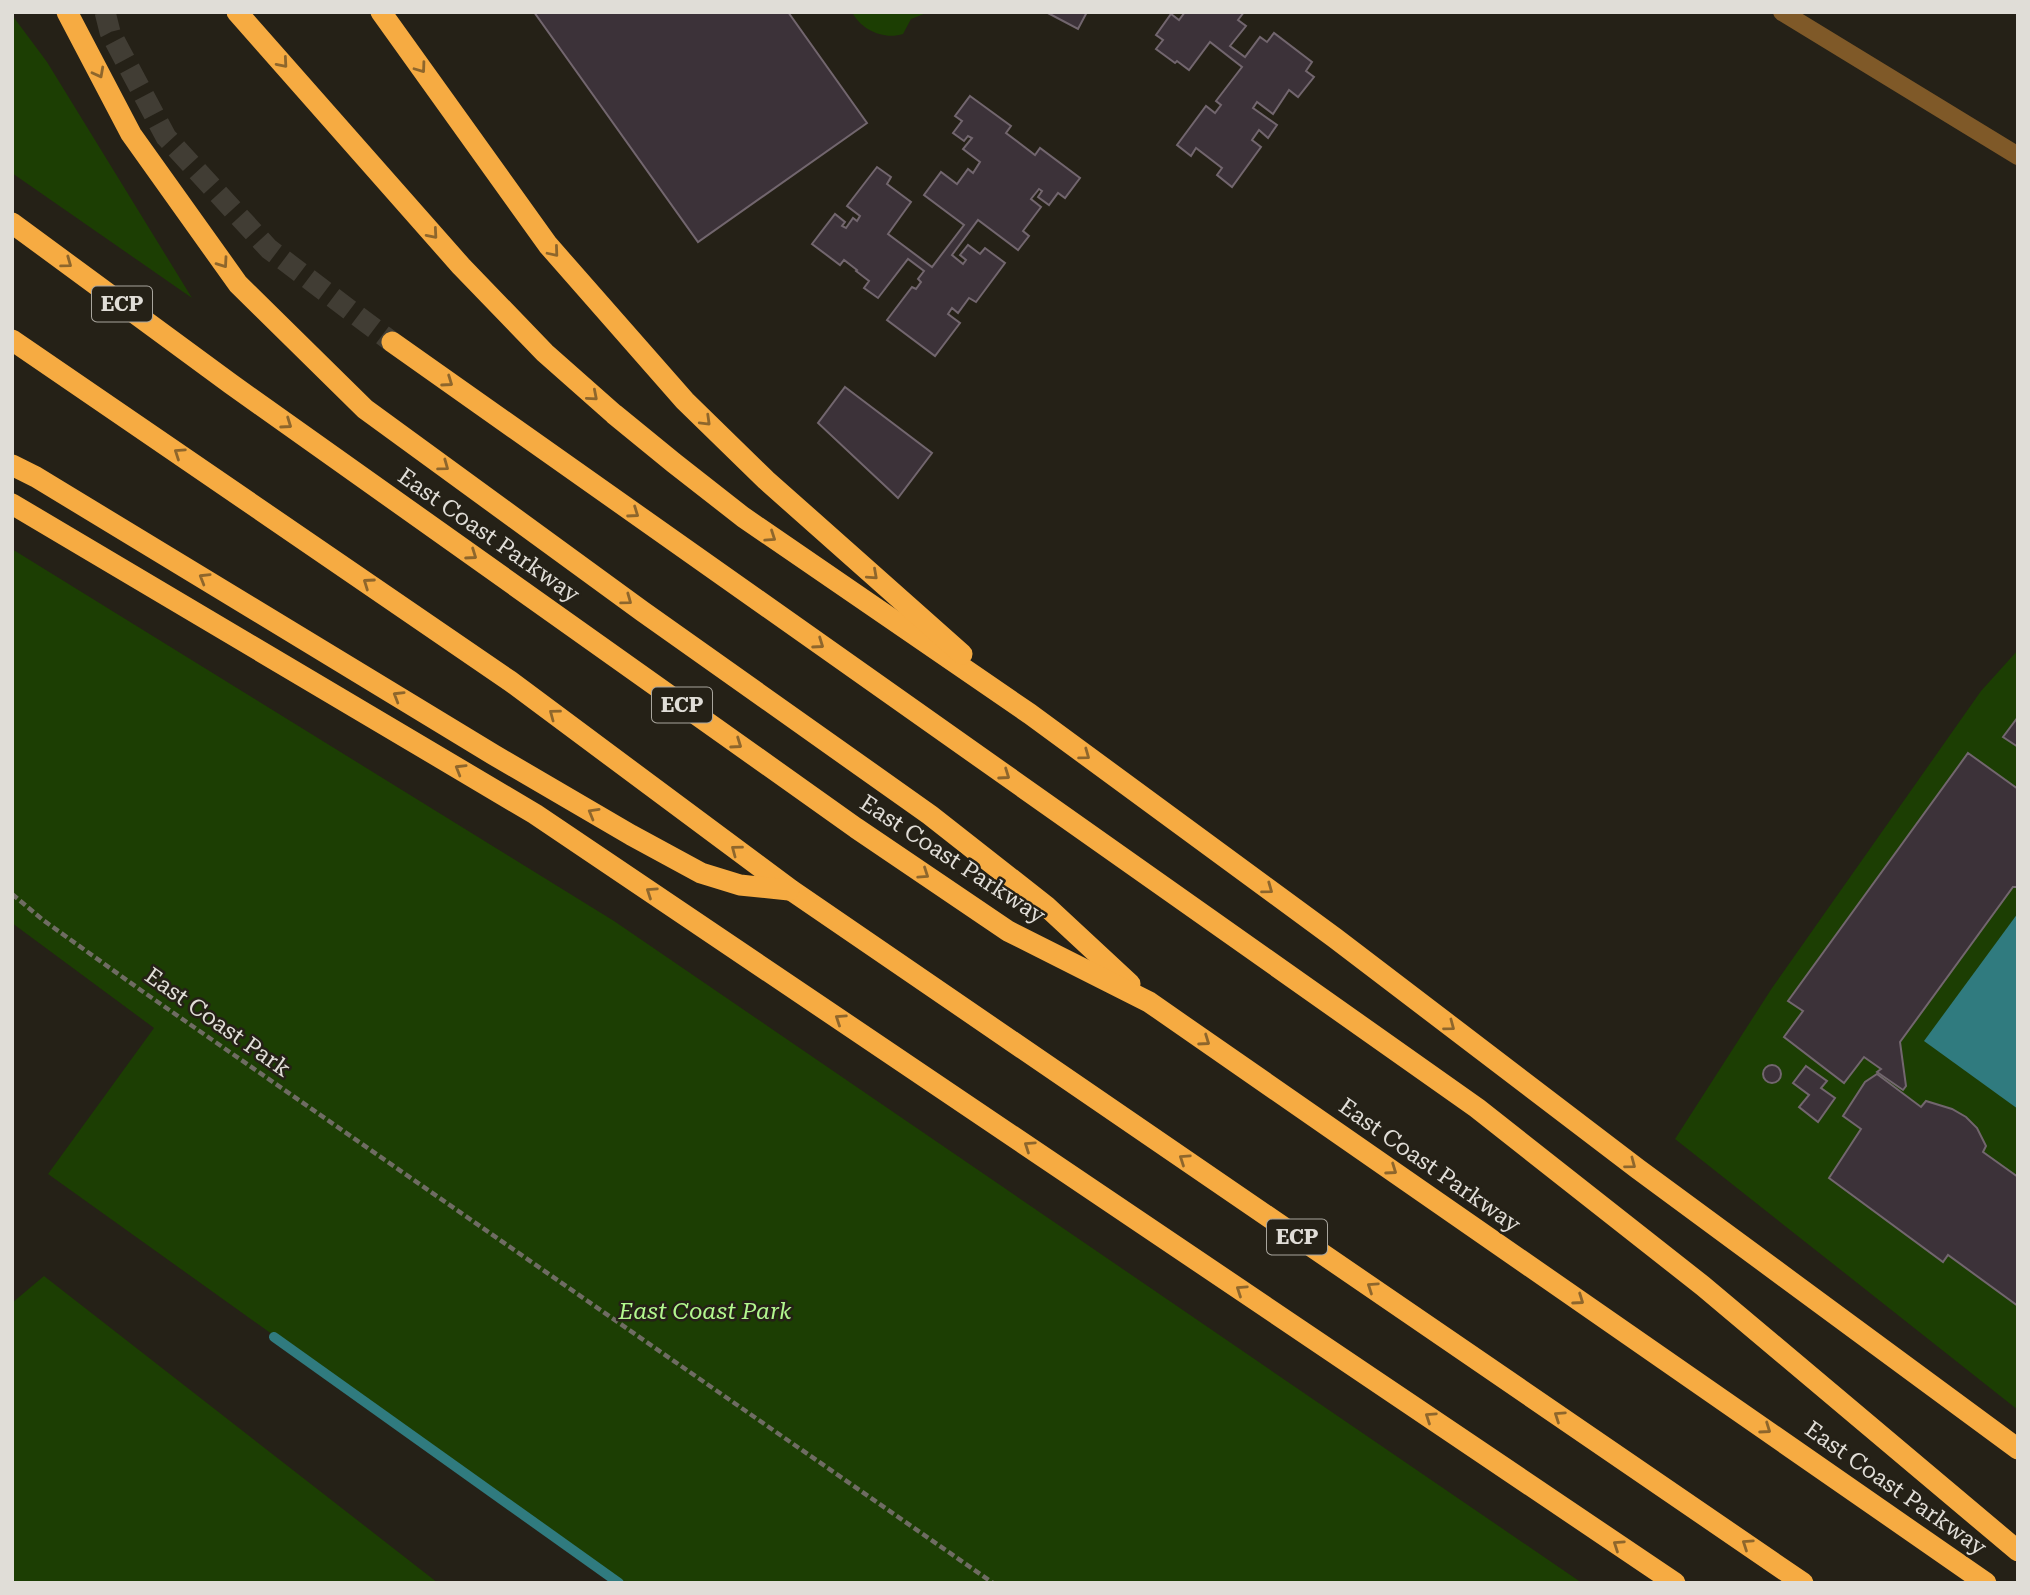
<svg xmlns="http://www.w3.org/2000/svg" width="2030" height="1595" font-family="'Roboto Serif',serif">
  <rect width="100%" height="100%" fill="#252117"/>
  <g fill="#1c3e03">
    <path d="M 852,12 L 929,12 L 911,19 L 903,34 C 884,40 861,30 852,12 Z"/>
    <path d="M 12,15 L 47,62 L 192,298 L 12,173 Z"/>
    <path d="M 12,549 L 614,921 L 1582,1583 L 620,1583 L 48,1174 L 154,1028 L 12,923 Z"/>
    <path d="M 2018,650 L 2018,1410 L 1675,1139 L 1772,988 L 1981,691 Z"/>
    <path d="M 44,1276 L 438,1583 L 12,1583 L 12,1303 Z"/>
  </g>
  <path fill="#307b7f" d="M 2018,913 L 2018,1109 L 1924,1041 Z"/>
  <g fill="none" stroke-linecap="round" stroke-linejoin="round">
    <path stroke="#307b7f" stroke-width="10" d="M 274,1337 L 619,1583"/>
  </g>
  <g fill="#3c3239" stroke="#72666e" stroke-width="2">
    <path d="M 534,12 L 788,12 L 867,123 L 698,242 Z"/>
    <path d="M 1046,12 L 1087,12 L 1078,29 Z"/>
    <path d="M 1185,12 L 1244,12 L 1238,20 L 1246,26 L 1230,46 L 1245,57 L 1260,37 L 1267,42 L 1274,33 L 1312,62 L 1306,71 L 1314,77 L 1298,97 L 1289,90 L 1273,114 L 1257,102 L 1253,108 L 1277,125 L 1268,138 L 1259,130 L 1252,140 L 1261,147 L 1232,187 L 1217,175 L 1222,168 L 1196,148 L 1191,156 L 1177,145 L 1206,106 L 1215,113 L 1221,105 L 1216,101 L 1242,67 L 1210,42 L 1189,70 L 1177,61 L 1175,63 L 1156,49 L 1163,40 L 1156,35 L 1171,14 L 1179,20 Z"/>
    <path d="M 970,96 L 1011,126 L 1006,133 L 1035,155 L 1040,148 L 1080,178 L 1065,198 L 1058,193 L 1049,205 L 1038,197 L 1042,191 L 1039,189 L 1031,199 L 1041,207 L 1023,231 L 1029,236 L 1018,250 L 978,220 L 952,255 L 963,264 L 966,260 L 960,255 L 968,245 L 980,254 L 985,248 L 1005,263 L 976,302 L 969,298 L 958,313 L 952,308 L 948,314 L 960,323 L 935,356 L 887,320 L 912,287 L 916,289 L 921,282 L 918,279 L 924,271 L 908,259 L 878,298 L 864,288 L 869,281 L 856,271 L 857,270 L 844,260 L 840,265 L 812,244 L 835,214 L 845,222 L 842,226 L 846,228 L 853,218 L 857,221 L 860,216 L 847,206 L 877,167 L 891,177 L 887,184 L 911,202 L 888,234 L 932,267 L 964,225 L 924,195 L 941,172 L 957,184 L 968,169 L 973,173 L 980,162 L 963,149 L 972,138 L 968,136 L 964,141 L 953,133 L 962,121 L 955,116 Z"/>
    <path d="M 845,387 L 932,453 L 898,498 L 818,423 Z"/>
    <path d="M 2018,717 L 2018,747 L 2003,737 Z"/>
    <path d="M 1968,753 L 2018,789 L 2018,887 L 2013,887 L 1900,1042 L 1906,1086 L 1903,1090 L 1877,1072 L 1881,1069 L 1864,1057 L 1844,1083 L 1784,1037 L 1803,1011 L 1788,1001 Z"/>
    <circle cx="1772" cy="1074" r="9"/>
    <path d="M 1806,1066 L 1827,1081 L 1821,1088 L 1835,1098 L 1818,1122 L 1799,1107 L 1809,1095 L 1793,1083 Z"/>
    <path d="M 1877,1074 L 1921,1107 L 1926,1101 L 1952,1109 L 1966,1117 L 1977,1128 L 1986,1146 L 1983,1152 L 2018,1177 L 2018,1306 L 1948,1255 L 1943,1262 L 1829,1178 L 1861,1129 L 1843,1116 L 1865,1082 Z"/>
  </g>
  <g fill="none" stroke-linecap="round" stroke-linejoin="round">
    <path stroke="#413d34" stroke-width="21" stroke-dasharray="21 10" stroke-linecap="butt" d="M 105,12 L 110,32 L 166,137 L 269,249 L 392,342"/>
    <path stroke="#6f6c63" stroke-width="4.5" stroke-dasharray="7 3.5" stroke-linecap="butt" d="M 12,894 L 43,920 L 142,991 L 993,1583"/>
    <path stroke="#7f5928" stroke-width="18" d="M 1782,12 L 2018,156"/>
    <g stroke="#f6ab42" stroke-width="21">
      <path d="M 67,12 L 131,134 L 238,284 L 365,409 L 642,611 L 930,815 L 1046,906 L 1130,984"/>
      <path d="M 237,12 L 461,266 L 545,353 L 614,414 L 674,463 L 743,517 L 1030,714 L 1335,938 L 1638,1169 L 2018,1449"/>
      <path d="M 381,12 L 548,245 L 685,401 L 766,480 L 962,654"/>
      <path d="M 12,223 L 231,384 L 856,828 L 1008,931 L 1149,1002 L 1986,1583"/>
      <path d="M 12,340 L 510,681 L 791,890 L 1803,1583"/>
      <path d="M 392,342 L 1477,1108 L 1703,1286 L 2018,1551"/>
      <path d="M 12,465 L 36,477 L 494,755 L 631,835 L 701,873 L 740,885 L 789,890"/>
      <path d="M 12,504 L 535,814 L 1675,1583"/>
    </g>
  </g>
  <defs><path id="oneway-chevron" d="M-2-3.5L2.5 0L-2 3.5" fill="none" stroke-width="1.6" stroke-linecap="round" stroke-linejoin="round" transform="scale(1.75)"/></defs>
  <g stroke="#8e662c">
    <use href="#oneway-chevron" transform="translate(283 63) rotate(49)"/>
    <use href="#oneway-chevron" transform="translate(421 68) rotate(54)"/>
    <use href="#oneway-chevron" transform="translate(99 73) rotate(62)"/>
    <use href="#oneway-chevron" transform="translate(433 234) rotate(49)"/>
    <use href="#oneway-chevron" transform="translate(554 252) rotate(50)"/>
    <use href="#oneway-chevron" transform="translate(67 263) rotate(36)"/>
    <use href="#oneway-chevron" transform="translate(223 263) rotate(55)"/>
    <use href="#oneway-chevron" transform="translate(448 382) rotate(35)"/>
    <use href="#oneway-chevron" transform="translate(593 396) rotate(41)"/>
    <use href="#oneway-chevron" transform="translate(706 421) rotate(44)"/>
    <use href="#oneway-chevron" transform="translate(287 424) rotate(35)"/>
    <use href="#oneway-chevron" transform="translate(179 453) rotate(-146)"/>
    <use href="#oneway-chevron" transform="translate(444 466) rotate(36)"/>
    <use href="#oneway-chevron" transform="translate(634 513) rotate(35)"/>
    <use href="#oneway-chevron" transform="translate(771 537) rotate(34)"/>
    <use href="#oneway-chevron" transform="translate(472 555) rotate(35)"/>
    <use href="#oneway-chevron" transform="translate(873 575) rotate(42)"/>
    <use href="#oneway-chevron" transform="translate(204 578) rotate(-149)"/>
    <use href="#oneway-chevron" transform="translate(368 583) rotate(-145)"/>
    <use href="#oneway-chevron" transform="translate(627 600) rotate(36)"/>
    <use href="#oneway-chevron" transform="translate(819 644) rotate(35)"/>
    <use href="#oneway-chevron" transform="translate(398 696) rotate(-149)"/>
    <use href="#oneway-chevron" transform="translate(554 714) rotate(-143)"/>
    <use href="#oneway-chevron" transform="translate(737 744) rotate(35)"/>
    <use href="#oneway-chevron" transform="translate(1085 755) rotate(36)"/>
    <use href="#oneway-chevron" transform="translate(460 769) rotate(-149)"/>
    <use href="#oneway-chevron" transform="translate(1005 775) rotate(35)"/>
    <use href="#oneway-chevron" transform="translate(593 813) rotate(-150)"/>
    <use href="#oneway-chevron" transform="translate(736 850) rotate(-143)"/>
    <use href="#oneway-chevron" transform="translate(924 874) rotate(34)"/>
    <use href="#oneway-chevron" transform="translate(1268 889) rotate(36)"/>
    <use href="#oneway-chevron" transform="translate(651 892) rotate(-146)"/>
    <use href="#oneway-chevron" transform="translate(840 1019) rotate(-146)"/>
    <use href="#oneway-chevron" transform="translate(1450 1026) rotate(37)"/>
    <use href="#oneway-chevron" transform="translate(1205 1041) rotate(35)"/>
    <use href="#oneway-chevron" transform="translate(1029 1146) rotate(-146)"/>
    <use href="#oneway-chevron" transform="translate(1184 1159) rotate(-146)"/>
    <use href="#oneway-chevron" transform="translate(1631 1164) rotate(37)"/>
    <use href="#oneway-chevron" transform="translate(1392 1170) rotate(35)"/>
    <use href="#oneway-chevron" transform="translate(1372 1287) rotate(-146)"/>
    <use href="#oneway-chevron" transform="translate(1241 1290) rotate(-146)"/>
    <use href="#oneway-chevron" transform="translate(1579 1300) rotate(35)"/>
    <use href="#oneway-chevron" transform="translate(1559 1416) rotate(-146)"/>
    <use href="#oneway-chevron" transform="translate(1430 1417) rotate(-146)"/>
    <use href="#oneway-chevron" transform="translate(1766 1429) rotate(35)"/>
    <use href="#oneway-chevron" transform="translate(1747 1544) rotate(-146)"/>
    <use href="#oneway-chevron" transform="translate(1618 1545) rotate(-146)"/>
  </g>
  <g text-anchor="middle" stroke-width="5" stroke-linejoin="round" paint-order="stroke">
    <g fill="#252117" stroke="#a8a59d" stroke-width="2">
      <rect x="92" y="286.5" width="60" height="35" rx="5"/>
      <rect x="652" y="687.5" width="60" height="35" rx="5"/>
      <rect x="1267" y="1219.5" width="60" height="35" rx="5"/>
    </g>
    <g font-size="21" font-weight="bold" fill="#e0ddd7">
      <text x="122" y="311">ECP</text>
      <text x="682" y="712">ECP</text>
      <text x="1297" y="1244">ECP</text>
    </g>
    <g font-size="23" fill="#e0ddd7" stroke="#252117">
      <text transform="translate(489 535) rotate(35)" y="8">East Coast Parkway</text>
      <text transform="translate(953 859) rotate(33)" y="8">East Coast Parkway</text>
      <text transform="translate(218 1022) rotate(35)" y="8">East Coast Park</text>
      <text transform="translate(1430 1165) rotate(35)" y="8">East Coast Parkway</text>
      <text transform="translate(1896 1488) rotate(35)" y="8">East Coast Parkway</text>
    </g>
    <g font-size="23" font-style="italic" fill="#b2f78e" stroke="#252117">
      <text x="705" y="1319">East Coast Park</text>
    </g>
  </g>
  <rect width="2030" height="1595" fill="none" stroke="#e0ddd7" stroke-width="28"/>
</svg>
